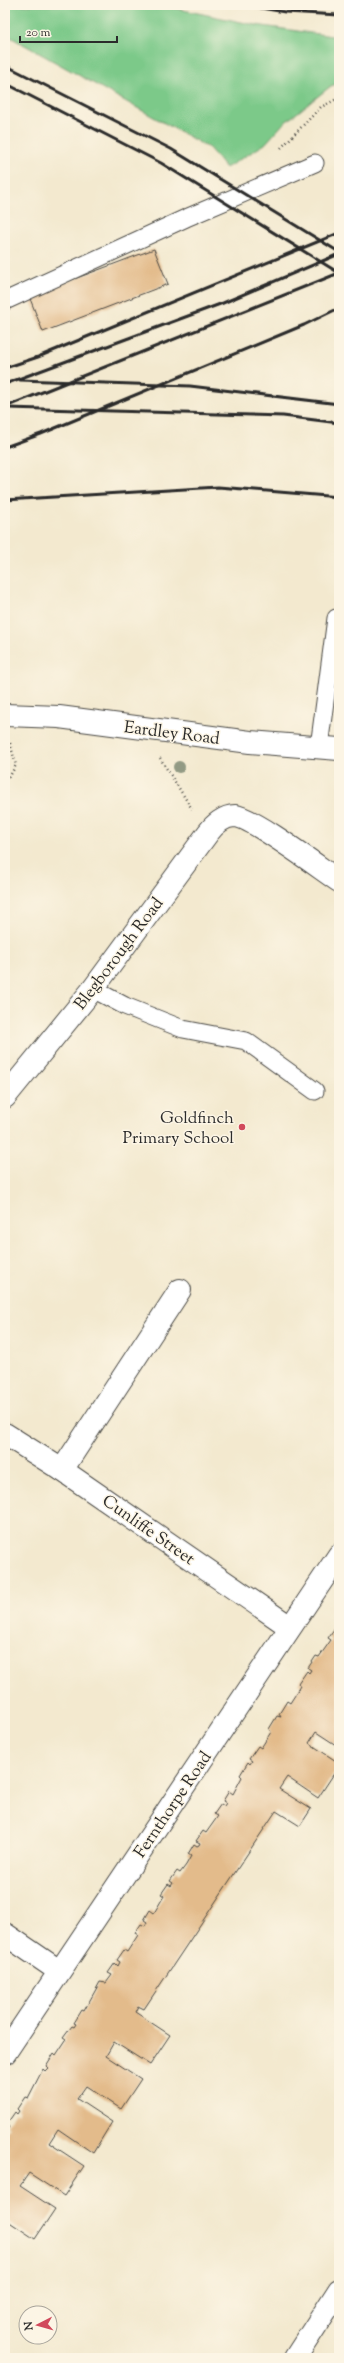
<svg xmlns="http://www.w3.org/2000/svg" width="344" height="2363" font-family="'Sorts Mill Goudy',serif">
  <rect width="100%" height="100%" fill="#fcf5e5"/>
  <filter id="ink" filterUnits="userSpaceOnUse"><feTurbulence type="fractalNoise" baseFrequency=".025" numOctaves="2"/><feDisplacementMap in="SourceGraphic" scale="8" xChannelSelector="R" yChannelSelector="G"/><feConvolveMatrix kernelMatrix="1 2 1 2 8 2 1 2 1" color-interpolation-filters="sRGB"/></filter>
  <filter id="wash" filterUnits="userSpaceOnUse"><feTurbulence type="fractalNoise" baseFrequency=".012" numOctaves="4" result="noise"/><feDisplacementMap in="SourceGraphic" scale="16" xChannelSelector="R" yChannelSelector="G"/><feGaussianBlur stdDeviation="0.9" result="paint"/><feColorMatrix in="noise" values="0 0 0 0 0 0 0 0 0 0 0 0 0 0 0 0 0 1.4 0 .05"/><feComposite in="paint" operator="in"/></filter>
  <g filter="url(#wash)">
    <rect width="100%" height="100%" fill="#f3e9cf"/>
    <path fill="#7cc989" stroke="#547a5a" d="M 5,5 L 159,5 L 256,25 L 339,37 L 339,83 L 331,86 L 283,124 L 265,144 L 226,168 L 209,148 L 5,34 Z"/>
    <g id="blocks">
      <g fill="#e3bb8b">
        <path d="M 154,249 L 168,284 L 43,332 L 29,296 Z"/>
        <path d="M 336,1626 L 339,1628 L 339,1747 L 316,1732 L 309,1743 L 339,1763 L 339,1766 L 318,1798 L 287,1777 L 279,1789 L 311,1809 L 300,1826 L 276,1811 L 144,2009 L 138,2006 L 135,2012 L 170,2035 L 150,2065 L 114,2042 L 106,2056 L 141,2079 L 121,2109 L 86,2086 L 77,2099 L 112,2122 L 93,2153 L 58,2129 L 49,2143 L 84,2166 L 64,2196 L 29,2173 L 20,2186 L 55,2209 L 35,2239 L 5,2219 L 5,2132 L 9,2127 L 6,2125 L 15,2112 L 17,2114 L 19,2111 L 17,2109 L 25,2097 L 28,2098 L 43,2069 L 45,2071 L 48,2068 L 46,2066 L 54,2053 L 56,2055 L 66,2040 L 63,2038 L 72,2026 L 74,2027 L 76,2024 L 74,2023 L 82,2010 L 84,2011 L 100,1982 L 106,1983 L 112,1975 L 108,1973 L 115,1963 L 118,1966 L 120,1962 L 117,1960 L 124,1950 L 127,1952 L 138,1935 L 135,1933 L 141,1924 L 145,1926 L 147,1922 L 144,1920 L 150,1910 L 154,1913 L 164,1896 L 161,1894 L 168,1884 L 171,1886 L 173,1883 L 170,1881 L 177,1871 L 180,1873 L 186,1865 L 191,1856 L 188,1854 L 194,1844 L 197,1846 L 199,1845 L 200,1843 L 196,1841 L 203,1831 L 206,1833 L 218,1816 L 214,1814 L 221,1804 L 224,1806 L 226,1803 L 223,1801 L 229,1791 L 233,1794 L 242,1777 L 240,1775 L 248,1762 L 250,1764 L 252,1761 L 249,1759 L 258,1746 L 261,1748 L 271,1732 L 269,1729 L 277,1716 L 281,1717 L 279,1714 L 287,1701 L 290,1703 L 301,1686 L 298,1684 L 307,1671 L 309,1673 L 311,1670 L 308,1668 L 316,1656 L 319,1657 L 331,1640 L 328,1638 Z"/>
      </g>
    </g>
  </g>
  <g filter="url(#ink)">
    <use href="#blocks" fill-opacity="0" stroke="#494844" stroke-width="1"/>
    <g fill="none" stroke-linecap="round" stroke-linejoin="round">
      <g stroke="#494844" stroke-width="19">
        <g id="lane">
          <path d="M 5,301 L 186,218 L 315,163"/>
          <path d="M 319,747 L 336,618"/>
          <path d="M 93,989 L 125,1006 L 183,1029 L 246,1041 L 315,1091"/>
        </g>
      </g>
      <g stroke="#494844" stroke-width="24">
        <g id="street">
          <path d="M 5,1097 L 93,989 L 208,833 C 214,825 224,816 235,816 C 252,817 321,869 339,881"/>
          <path d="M 5,1434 L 62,1470 L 290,1627"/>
          <path d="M 62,1470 L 180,1290"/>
          <path d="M 5,1934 L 59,1971"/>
          <path d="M 5,2053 L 339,1555"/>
          <path d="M 295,2358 L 339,2290"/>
        </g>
      </g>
      <g stroke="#494844" stroke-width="24">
        <path id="secondary" d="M 5,715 L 59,717 L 250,742 L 339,749"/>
      </g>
      <g stroke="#494844" stroke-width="2.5" stroke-dasharray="1 3" stroke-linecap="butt">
        <path d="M 281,148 L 321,107 L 339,98"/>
        <path d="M 160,758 L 192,809"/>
        <path d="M 5,779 L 10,776 L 16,765 L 10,743"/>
      </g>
      <use href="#lane" stroke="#fff" stroke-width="17"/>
      <use href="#street" stroke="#fff" stroke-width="22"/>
      <use href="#secondary" stroke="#fff" stroke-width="22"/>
      <g stroke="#2b2b2b" stroke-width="3">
        <path d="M 243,5 L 285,12 L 339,15"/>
        <path d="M 5,65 L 171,149 L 339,252"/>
        <path d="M 5,83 L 161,163 L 339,273"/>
        <path d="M 5,368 L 38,357 L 339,233"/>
        <path d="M 20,380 L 190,386 L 339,404"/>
        <path d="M 5,384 L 223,303 L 339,254"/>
        <path d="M 5,407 L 339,273"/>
        <path d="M 8,408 L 283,416 L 339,423"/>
        <path d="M 5,447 L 41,434 L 304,325 L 339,308"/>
        <path d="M 5,500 L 218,487 L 339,497"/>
      </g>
    </g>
    <circle fill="#929a84" cx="179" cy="767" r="6"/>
  </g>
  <circle fill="#d1495b" stroke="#fcf5e5" stroke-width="1.5" cx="242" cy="1127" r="4"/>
  <g text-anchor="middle" stroke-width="3" stroke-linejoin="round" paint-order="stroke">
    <g font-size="17" fill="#2b2b2b" stroke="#fcf5e5">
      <text transform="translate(172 732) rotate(7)" y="6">Eardley Road</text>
      <text transform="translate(118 953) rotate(-53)" y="6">Blegborough Road</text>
      <text transform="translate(149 1529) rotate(35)" y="6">Cunliffe Street</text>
      <text transform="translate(172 1804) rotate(-56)" y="6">Fernthorpe Road</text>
    </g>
    <g font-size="17" fill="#2b2b2b" stroke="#fcf5e5" text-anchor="end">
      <text x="234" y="1123">Goldfinch<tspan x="234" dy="20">Primary School</tspan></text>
    </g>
  </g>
  <rect width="344" height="2363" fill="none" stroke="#fcf5e5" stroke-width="20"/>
  <g transform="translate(38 2325) rotate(264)"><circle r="19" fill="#fcf5e5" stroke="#a8a49b"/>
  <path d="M0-3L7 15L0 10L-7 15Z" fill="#d1495b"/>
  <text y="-6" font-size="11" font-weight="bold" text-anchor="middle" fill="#2b2b2b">N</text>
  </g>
  <path d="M20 36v6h97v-6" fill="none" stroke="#2b2b2b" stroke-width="2"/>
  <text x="26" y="36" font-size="12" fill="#2b2b2b" stroke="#fcf5e5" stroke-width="3" paint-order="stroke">20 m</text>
</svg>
